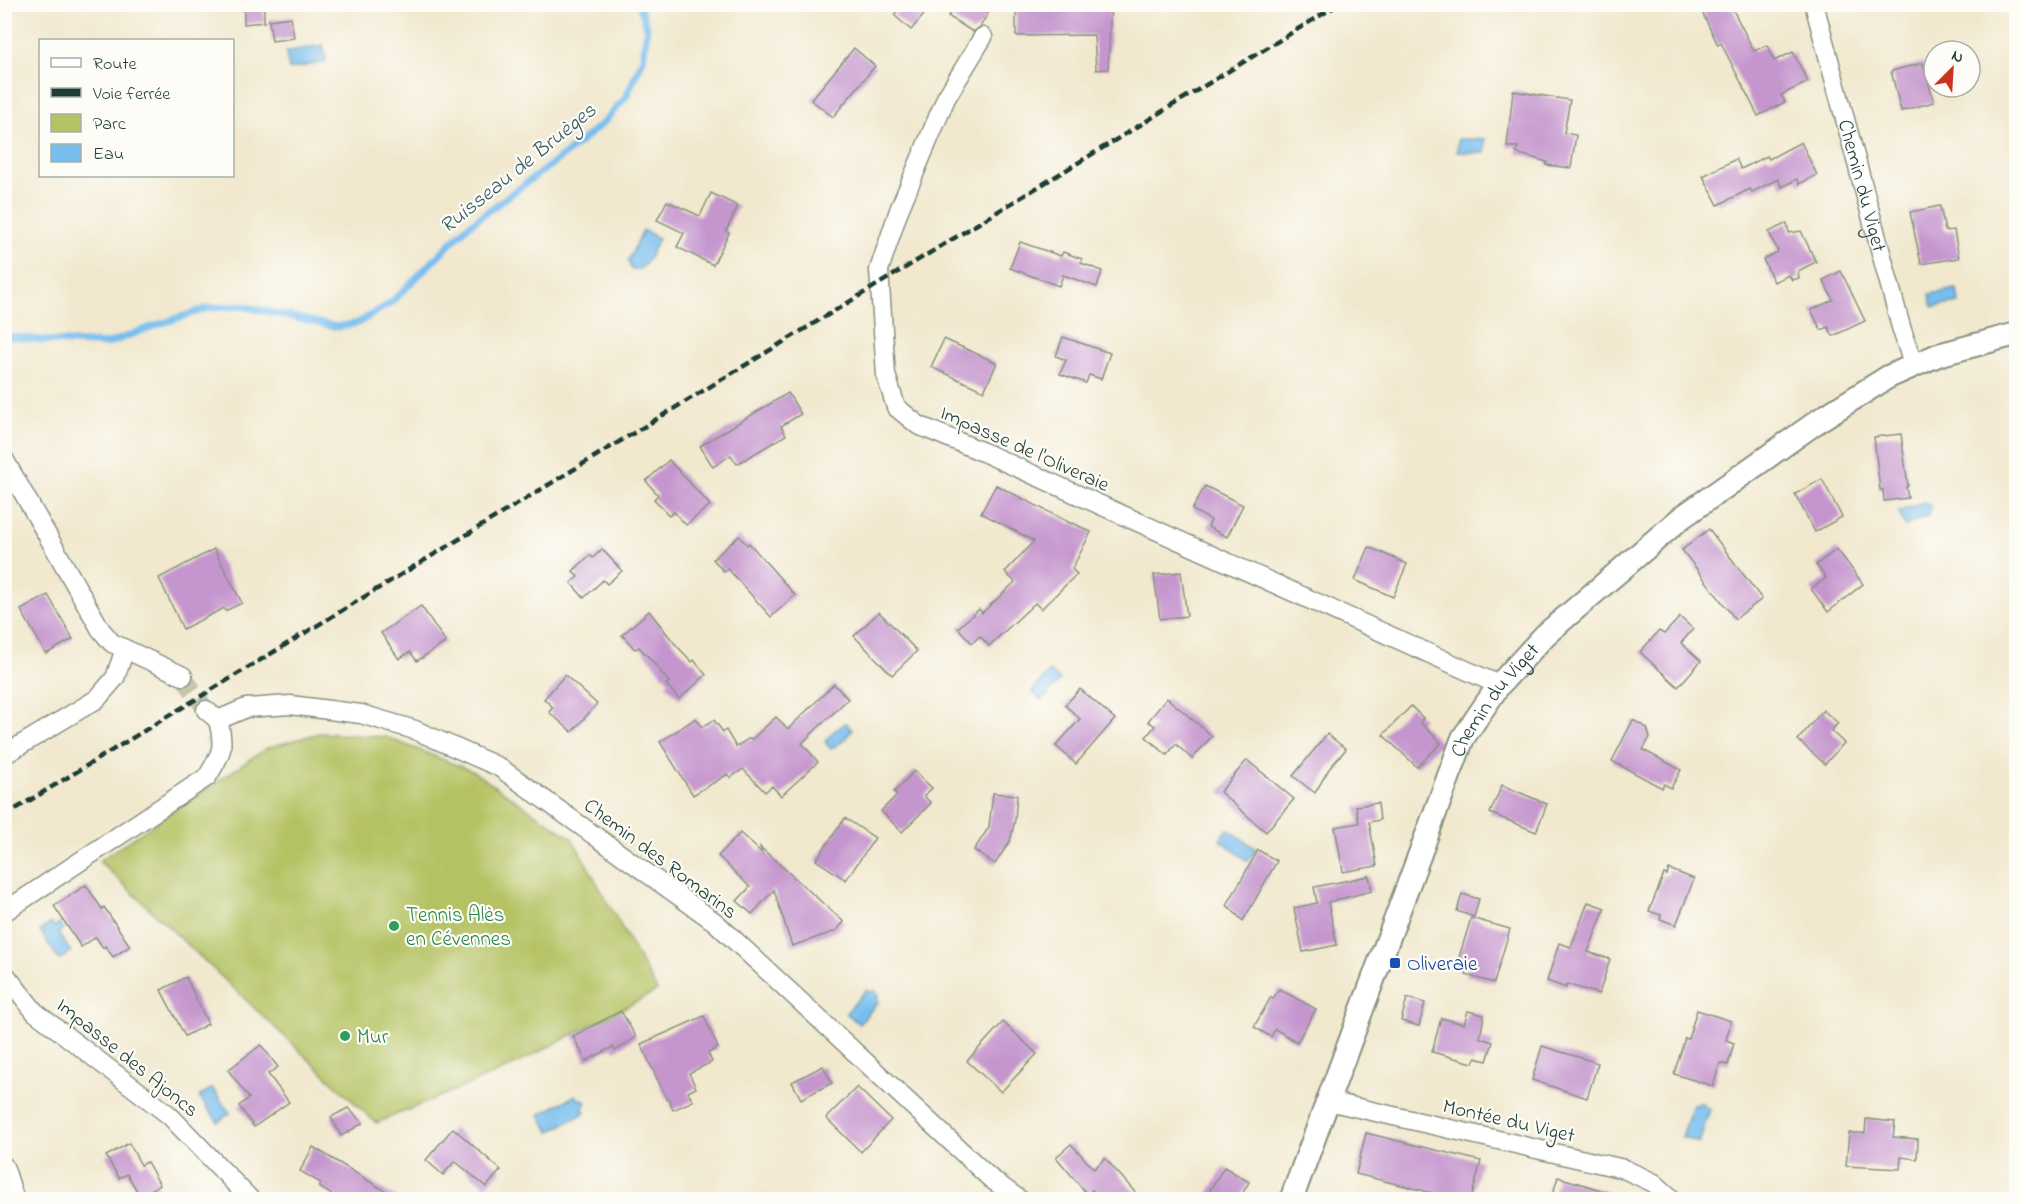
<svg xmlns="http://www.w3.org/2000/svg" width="2021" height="1204" font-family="'Indie Flower',sans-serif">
  <rect width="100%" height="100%" fill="#fdfcf7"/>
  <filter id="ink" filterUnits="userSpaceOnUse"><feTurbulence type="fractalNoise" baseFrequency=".0167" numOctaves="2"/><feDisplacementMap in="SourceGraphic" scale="12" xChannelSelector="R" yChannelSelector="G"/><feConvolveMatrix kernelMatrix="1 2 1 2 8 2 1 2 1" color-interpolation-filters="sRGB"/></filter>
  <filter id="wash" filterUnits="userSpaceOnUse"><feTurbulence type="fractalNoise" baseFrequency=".008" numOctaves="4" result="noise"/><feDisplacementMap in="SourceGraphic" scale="24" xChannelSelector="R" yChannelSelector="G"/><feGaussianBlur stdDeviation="1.35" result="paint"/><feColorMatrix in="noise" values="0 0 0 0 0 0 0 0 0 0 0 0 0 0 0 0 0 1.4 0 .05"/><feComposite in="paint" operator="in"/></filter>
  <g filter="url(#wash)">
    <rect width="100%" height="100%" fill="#f1e8ce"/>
    <path fill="#b5c264" stroke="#6a804c" stroke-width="1.5" d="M 319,733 L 386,737 L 472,771 L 572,838 L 657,991 L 506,1069 L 376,1123 L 99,861 L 267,748 Z"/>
    <g fill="#77beef" stroke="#4b7e92" stroke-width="1.5">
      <path d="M 323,45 L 326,62 L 289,69 L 286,52 Z"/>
      <path d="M 1458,139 L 1485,139 L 1485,153 L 1457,152 Z"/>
      <path d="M 643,230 L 658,238 C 652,250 647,272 632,270 L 628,261 Z"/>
      <path d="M 1957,289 L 1959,303 L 1932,307 L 1930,294 Z"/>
      <path d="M 1923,502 L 1931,506 L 1929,515 L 1905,526 L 1899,512 Z"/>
      <path d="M 1050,671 L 1060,680 L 1042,701 L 1032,692 Z"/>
      <path d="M 846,723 L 852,730 L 843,741 L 831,749 L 825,742 L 834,731 Z"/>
      <path d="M 1228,829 L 1256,849 L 1248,861 L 1220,840 Z"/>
      <path d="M 51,923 L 54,927 L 59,923 L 63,929 L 58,933 L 71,952 L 59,960 L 40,931 Z"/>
      <path d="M 866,990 L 869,992 L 876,991 L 878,995 L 877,999 L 879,1001 L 859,1024 L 846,1013 Z"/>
      <path d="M 212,1088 L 230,1113 L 218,1122 L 199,1097 Z"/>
      <path d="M 576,1095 L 578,1099 L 583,1099 L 586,1102 L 583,1108 L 585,1113 L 549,1132 L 540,1114 Z"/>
      <path d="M 1699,1103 L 1702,1103 L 1706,1108 L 1710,1109 L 1699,1143 L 1682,1137 L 1693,1104 L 1696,1106 Z"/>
    </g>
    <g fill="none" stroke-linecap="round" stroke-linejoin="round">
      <path stroke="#77beef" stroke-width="7" d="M 4,336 L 52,341 L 107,344 L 151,327 L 208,308 L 242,306 L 337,327 L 358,323 L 392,302 L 468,226 L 568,152 L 604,122 L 626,97 L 643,59 L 647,28 L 639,4"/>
    </g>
    <g id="blocks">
      <g fill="#c595ce">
        <path d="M 244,4 L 264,4 L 264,22 L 244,24 Z"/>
        <path d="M 903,4 L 933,4 L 911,30 L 894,15 Z"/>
        <path d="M 956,4 L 975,4 L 988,13 L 980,27 L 973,32 L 948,16 Z"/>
        <path d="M 1023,4 L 1111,4 L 1108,69 L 1096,70 L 1094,35 L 1016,36 L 1016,11 Z"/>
        <path d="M 1698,4 L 1730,4 L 1754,51 L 1767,45 L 1774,61 L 1793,52 L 1808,82 L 1781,95 L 1785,102 L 1758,116 L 1721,43 L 1718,45 Z"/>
        <path d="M 291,17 L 294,38 L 272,41 L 269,20 Z"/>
        <path d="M 854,48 L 875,66 L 833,117 L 811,100 Z"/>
        <path d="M 1923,63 L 1934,102 L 1901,111 L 1891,71 Z"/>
        <path d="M 1513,91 L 1570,100 L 1564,133 L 1576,135 L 1571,168 L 1546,165 L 1547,162 L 1516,153 L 1518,147 L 1507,147 Z"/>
        <path d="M 1801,142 L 1817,175 L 1799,184 L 1797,179 L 1782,187 L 1778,179 L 1752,192 L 1750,189 L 1718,205 L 1703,176 L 1736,159 L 1741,169 L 1767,156 L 1769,159 Z"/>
        <path d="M 711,193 L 738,206 L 726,231 L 729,233 L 713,265 L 677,247 L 684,233 L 657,220 L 667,201 L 700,216 Z"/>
        <path d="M 1940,206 L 1945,231 L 1954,230 L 1959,258 L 1921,264 L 1910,212 Z"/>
        <path d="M 1787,223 L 1789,233 L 1801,231 L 1816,262 L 1798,271 L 1799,278 L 1792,280 L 1789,275 L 1774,282 L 1763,259 L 1778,252 L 1769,232 Z"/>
        <path d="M 1020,242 L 1061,256 L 1063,252 L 1082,259 L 1081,263 L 1102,271 L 1097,287 L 1063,275 L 1059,286 L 1010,268 Z"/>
        <path d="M 1841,271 L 1865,321 L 1833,336 L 1828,327 L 1821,330 L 1811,310 L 1833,300 L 1823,280 Z"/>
        <path d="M 1063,337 L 1110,353 L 1101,379 L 1089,375 L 1086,383 L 1060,374 L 1066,360 L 1056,356 Z"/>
        <path d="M 944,339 L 997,363 L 984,391 L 931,367 Z"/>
        <path d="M 788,393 L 801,414 L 781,426 L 786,435 L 737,464 L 731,455 L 713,467 L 700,446 Z"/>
        <path d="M 1901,434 L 1908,486 L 1906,487 L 1908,498 L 1884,501 L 1883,490 L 1880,490 L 1874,437 Z"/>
        <path d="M 669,460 L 710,505 L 686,525 L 674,512 L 669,516 L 662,508 L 654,499 L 658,495 L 646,481 Z"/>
        <path d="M 1822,479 L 1842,517 L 1815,532 L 1795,494 Z"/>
        <path d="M 996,485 L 1072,524 L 1073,523 L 1091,532 L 1072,569 L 1077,574 L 1041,609 L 1035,603 L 989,646 L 980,636 L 972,643 L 958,628 L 979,609 L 982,613 L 1015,582 L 1005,572 L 1034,541 L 981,513 Z"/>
        <path d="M 1205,486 L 1243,505 L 1227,537 L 1208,527 L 1211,520 L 1192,510 Z"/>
        <path d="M 1709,529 L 1762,599 L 1735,619 L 1682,550 Z"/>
        <path d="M 739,536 L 747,545 L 749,543 L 795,595 L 771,617 L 728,569 L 724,572 L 713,559 Z"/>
        <path d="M 1369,547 L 1407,564 L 1393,597 L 1355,580 Z"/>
        <path d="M 214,549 L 242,603 L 225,611 L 224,608 L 183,629 L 159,578 Z"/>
        <path d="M 602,549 L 622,571 L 607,584 L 603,580 L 584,598 L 571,583 L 578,577 L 573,571 L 590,555 L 593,558 Z"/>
        <path d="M 1837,549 L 1863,584 L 1828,612 L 1811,589 L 1826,578 L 1816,565 Z"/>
        <path d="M 1181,572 L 1187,616 L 1160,619 L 1154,575 Z"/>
        <path d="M 48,595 L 73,639 L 46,654 L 21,610 Z"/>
        <path d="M 421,606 L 446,642 L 417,661 L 410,652 L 399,659 L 381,633 Z"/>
        <path d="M 649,611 L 676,645 L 692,662 L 694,660 L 706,675 L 679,699 L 666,684 L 669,682 L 652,661 L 639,647 L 635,649 L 622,635 Z"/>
        <path d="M 879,612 L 917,651 L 892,675 L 854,636 Z"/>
        <path d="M 1680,617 L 1693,629 L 1681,643 L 1701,661 L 1678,687 L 1640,652 L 1659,631 L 1664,634 Z"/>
        <path d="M 565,675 L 597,704 L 572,732 L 549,712 L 553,707 L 544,699 Z"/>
        <path d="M 834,684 L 848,699 L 802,743 L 818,762 L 781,796 L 772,786 L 765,792 L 743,769 L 730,778 L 728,774 L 693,795 L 660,742 L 696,718 L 702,727 L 714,720 L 723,732 L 726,730 L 736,747 L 748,739 L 752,739 L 776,717 L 788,729 Z"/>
        <path d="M 1080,689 L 1115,719 L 1076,764 L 1056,746 L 1080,719 L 1065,705 Z"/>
        <path d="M 1167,698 L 1212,736 L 1192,759 L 1176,744 L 1167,755 L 1146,737 L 1155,726 L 1148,721 Z"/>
        <path d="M 1411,706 L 1423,718 L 1420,722 L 1441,743 L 1417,767 L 1383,735 Z"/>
        <path d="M 1823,710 L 1838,723 L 1831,731 L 1844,743 L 1825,764 L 1798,740 Z"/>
        <path d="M 1633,720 L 1647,728 L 1650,737 L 1643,750 L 1681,770 L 1671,788 L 1664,784 L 1662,788 L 1612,761 Z"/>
        <path d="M 1327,734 L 1346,749 L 1329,769 L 1315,793 L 1293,776 Z"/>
        <path d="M 1247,760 L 1294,799 L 1266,832 L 1220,792 Z"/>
        <path d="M 914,771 L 932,788 L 924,796 L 931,803 L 902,832 L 881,811 L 897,795 L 894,792 Z"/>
        <path d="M 1502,785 L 1547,804 L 1536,832 L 1490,813 Z"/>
        <path d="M 993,793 L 1017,795 L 1015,820 L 1010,841 L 995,864 L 974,850 L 989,827 Z"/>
        <path d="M 1378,803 L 1380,820 L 1369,822 L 1377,866 L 1343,872 L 1335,827 L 1359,823 L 1356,806 Z"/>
        <path d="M 845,818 L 875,838 L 846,880 L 816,860 Z"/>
        <path d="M 740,833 L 762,853 L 760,847 L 844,922 L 836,931 L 792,946 L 774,890 L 752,914 L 737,901 L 750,887 L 718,856 Z"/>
        <path d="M 1258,850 L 1277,861 L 1243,921 L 1227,905 Z"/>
        <path d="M 1669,869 L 1694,879 L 1676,925 L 1660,919 L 1661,915 L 1649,911 L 1664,874 L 1667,875 Z"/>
        <path d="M 1369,876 L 1372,891 L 1328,902 L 1337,945 L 1303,952 L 1294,908 L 1317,903 L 1314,887 Z"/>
        <path d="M 86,885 L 102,909 L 104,907 L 130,946 L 113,957 L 105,946 L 103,948 L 96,937 L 81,947 L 54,906 Z"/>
        <path d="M 1462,894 L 1479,899 L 1474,917 L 1457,911 Z"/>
        <path d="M 1588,902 L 1605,908 L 1588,952 L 1610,959 L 1599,994 L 1567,984 L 1566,988 L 1547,981 L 1559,943 L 1571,947 Z"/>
        <path d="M 1471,918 L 1510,929 L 1494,983 L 1466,975 L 1469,964 L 1458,961 Z"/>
        <path d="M 186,977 L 208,1024 L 185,1036 L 161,990 Z"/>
        <path d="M 1279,989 L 1316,1009 L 1297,1042 L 1275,1029 L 1271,1037 L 1254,1027 L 1271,997 L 1273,999 Z"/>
        <path d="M 1407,998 L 1425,1003 L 1419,1026 L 1401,1021 Z"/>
        <path d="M 1697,1010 L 1731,1021 L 1726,1040 L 1734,1043 L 1728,1065 L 1720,1063 L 1713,1086 L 1674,1074 L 1685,1038 L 1688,1039 Z"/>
        <path d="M 621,1011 L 636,1037 L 615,1051 L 613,1047 L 586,1061 L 573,1036 Z"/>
        <path d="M 1468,1011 L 1484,1015 L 1480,1038 L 1493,1042 L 1487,1061 L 1475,1058 L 1473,1063 L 1432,1052 L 1441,1018 L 1464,1024 Z"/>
        <path d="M 704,1016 L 718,1048 L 708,1053 L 712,1062 L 689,1073 L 696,1088 L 688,1092 L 693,1101 L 673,1110 L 669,1099 L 667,1100 L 641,1044 Z"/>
        <path d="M 1003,1022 L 1037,1054 L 1001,1092 L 967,1061 Z"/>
        <path d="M 261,1045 L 278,1067 L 268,1074 L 289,1102 L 254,1127 L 239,1106 L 249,1098 L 228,1070 Z"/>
        <path d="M 1542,1046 L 1598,1063 L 1587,1098 L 1532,1080 Z"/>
        <path d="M 823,1066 L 832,1083 L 801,1099 L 792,1082 Z"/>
        <path d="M 857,1087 L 891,1120 L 861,1152 L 826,1118 Z"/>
        <path d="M 348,1108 L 363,1123 L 341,1136 L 331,1117 Z"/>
        <path d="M 1866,1119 L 1895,1122 L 1893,1137 L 1918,1139 L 1917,1159 L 1901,1157 L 1900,1169 L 1846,1166 L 1849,1133 L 1865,1133 Z"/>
        <path d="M 453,1128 L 501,1170 L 486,1187 L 455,1161 L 443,1175 L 426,1160 Z"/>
        <path d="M 1366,1133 L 1481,1161 L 1471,1200 L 1461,1200 L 1356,1174 Z"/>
        <path d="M 129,1143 L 141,1165 L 147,1162 L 160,1185 L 140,1196 L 127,1174 L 119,1178 L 106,1156 Z"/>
        <path d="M 1071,1144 L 1094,1169 L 1105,1158 L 1142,1200 L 1101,1200 L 1092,1190 L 1087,1194 L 1056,1157 Z"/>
        <path d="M 313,1147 L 400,1200 L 340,1200 L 319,1187 L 321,1183 L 300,1171 Z"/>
        <path d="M 1224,1167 L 1249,1182 L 1239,1200 L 1204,1200 Z"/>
        <path d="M 1558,1177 L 1618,1195 L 1617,1200 L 1551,1200 Z"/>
      </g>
    </g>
  </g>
  <g filter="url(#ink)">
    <use href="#blocks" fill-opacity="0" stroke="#889281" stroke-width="1.5"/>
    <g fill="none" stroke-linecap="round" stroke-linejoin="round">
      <path stroke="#c7c6af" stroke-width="18" stroke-dasharray="18 9" stroke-linecap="butt" d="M 183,676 L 206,710"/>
      <g stroke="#889281" stroke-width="21">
        <g id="minor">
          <path id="s1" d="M 1814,4 L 1901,327 L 1913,364"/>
          <path d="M 983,37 L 946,98 L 899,210 L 879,270 L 886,375 L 896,407 L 918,425 L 983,452 L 1499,685"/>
          <path d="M 4,459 L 101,630 L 112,643 L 183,676"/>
          <path d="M 206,710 L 218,720 L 246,708 L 290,705 L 361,714 L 415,730 L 499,767 L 715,922 L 990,1178 L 1020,1200"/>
          <path d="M 4,755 L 97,699 L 115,678 L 125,649"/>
          <path d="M 4,912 L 207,777 C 222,754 225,747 218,720"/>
          <path d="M 4,973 L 35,1012 L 169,1115 L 251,1200"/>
          <path d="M 1328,1101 L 1624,1169 L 1654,1183 L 1673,1200"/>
          <path d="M 4,1166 L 15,1200"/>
        </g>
      </g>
      <g stroke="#889281" stroke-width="26">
        <g id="tertiary">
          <path id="s2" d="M 1291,1200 L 1463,738 L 1499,685 L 1545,635 L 1681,518 L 1821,419 L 1888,377 L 1938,355 L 2016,334"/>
        </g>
      </g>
      <use href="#minor" stroke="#fff" stroke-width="18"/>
      <use href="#tertiary" stroke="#fff" stroke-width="22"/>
      <path stroke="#1f3d34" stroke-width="4.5" stroke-dasharray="9 4.5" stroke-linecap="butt" d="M 4,816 L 1339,4"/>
    </g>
  </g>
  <g fill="#2e9e5b" stroke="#fdfcf7" stroke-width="2">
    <circle cx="394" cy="926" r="6"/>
    <circle cx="345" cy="1036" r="6"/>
  </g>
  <rect fill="#1a4fb4" stroke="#fdfcf7" stroke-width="2" x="1389" y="957" width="12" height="12" rx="3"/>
  <g text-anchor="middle" stroke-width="4.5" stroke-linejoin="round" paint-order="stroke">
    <g font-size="21" fill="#1f3d34" stroke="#fdfcf7">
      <text dy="7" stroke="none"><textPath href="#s1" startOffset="188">Chemin du Viget</textPath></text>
      <text transform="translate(1025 448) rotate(24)" y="7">Impasse de l'Oliveraie</text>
      <text dy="7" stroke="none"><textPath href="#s2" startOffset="542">Chemin du Viget</textPath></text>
      <text transform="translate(661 858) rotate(37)" y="7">Chemin des Romarins</text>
      <text transform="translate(128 1057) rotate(39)" y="7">Impasse des Ajoncs</text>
      <text transform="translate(1509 1120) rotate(13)" y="7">Montée du Viget</text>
    </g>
    <g font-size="21" fill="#27864d" stroke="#fdfcf7" text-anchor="start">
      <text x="406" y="921">Tennis Alès<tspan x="406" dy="24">en Cévennes</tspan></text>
      <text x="357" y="1043">Mur</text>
    </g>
    <g font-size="21" fill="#164399" stroke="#fdfcf7" text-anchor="start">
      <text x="1407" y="970">Oliveraie</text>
    </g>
    <g font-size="22" font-style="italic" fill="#355d63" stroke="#fdfcf7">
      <text transform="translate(517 167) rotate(-39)" y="8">Ruisseau de Bruèges</text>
    </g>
  </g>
  <rect width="2021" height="1204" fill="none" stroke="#fdfcf7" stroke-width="24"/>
  <rect x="39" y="39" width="195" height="138" fill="#fdfcf7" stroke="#a4b0a9" stroke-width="1.5"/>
  <rect x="51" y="58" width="30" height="9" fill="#ffffff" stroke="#a4b0a9" stroke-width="1.5"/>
  <text x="93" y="69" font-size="18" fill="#1f3d34">Route</text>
  <rect x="51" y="88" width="30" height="9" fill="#1f3d34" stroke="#a4b0a9" stroke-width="1.5"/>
  <text x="93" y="99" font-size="18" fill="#1f3d34">Voie ferrée</text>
  <rect x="51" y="114" width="30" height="18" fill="#b5c264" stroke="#a4b0a9" stroke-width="1.5"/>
  <text x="93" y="129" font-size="18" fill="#1f3d34">Parc</text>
  <rect x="51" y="144" width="30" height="18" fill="#77beef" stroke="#a4b0a9" stroke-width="1.5"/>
  <text x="93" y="159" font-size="18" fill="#1f3d34">Eau</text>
  <g transform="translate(1952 69) rotate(24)"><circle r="28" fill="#fdfcf7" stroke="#a4b0a9" stroke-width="1.5"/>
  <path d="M0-4.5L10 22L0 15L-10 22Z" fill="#c8321e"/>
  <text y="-9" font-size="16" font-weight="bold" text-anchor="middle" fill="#1f3d34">N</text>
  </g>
</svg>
